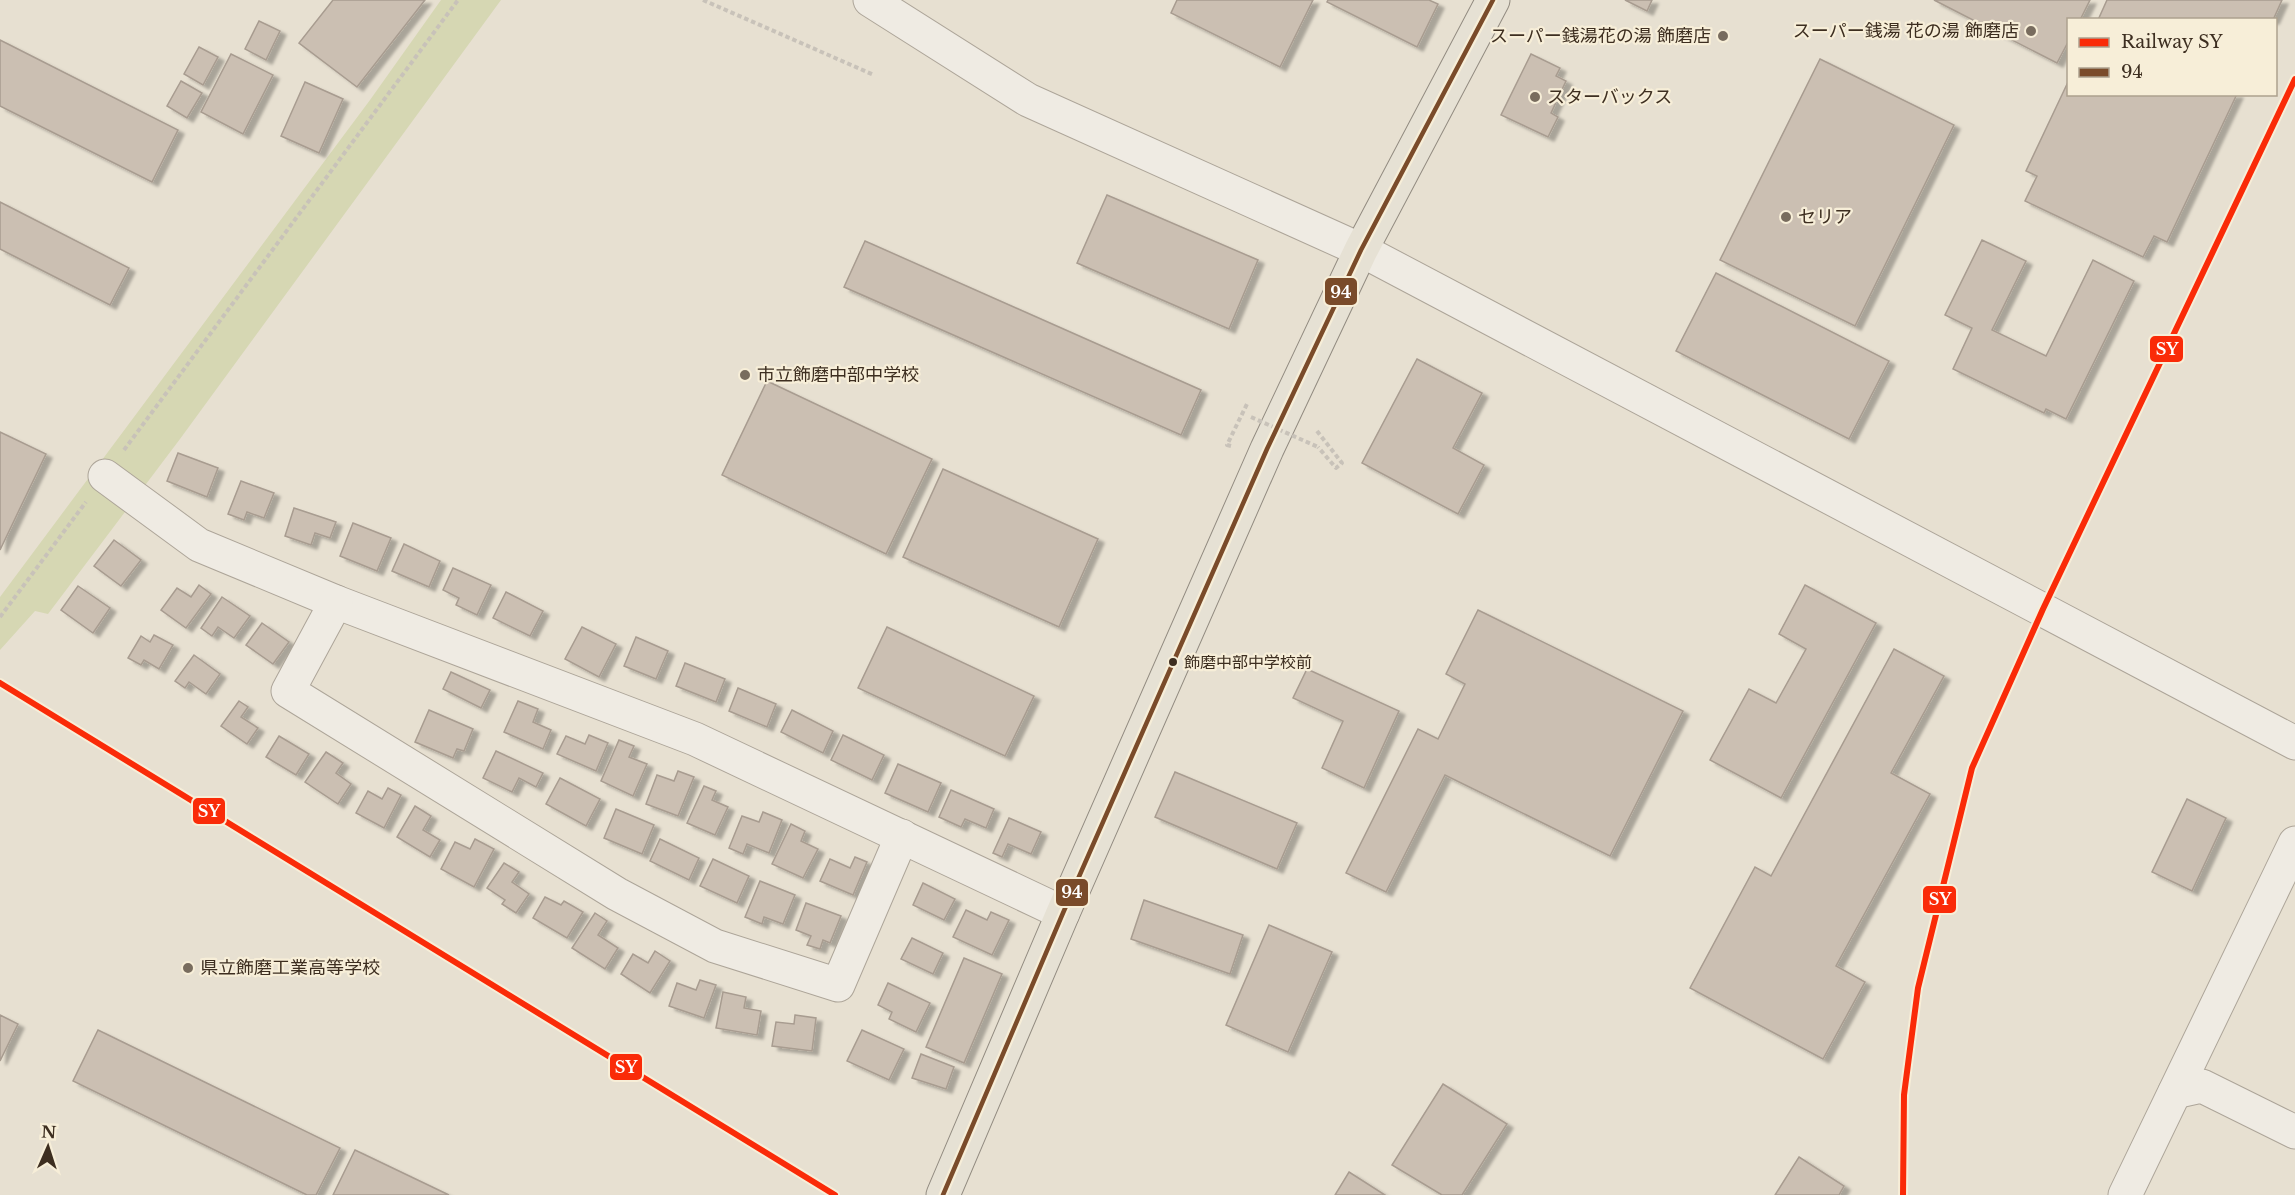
<svg xmlns="http://www.w3.org/2000/svg" width="2295" height="1195" font-family="'Libre Baskerville','Noto Sans JP',serif">
  <defs>
    <filter id="shadow"><feDropShadow dx="6" dy="4" stdDeviation="1.5" flood-color="#0004"/></filter>
  </defs>
  <rect width="100%" height="100%" fill="#e7e0d1"/>
  <path fill="#d6d7b3" d="M 441,0 L 501,0 L 180,439 L 48,614 L 35,611 L 0,650 L 0,597 L 370,100 Z"/>
  <g fill="#cbbfb2" stroke="#a89c90" stroke-width="1.5" filter="url(#shadow)">
    <path d="M 333,0 L 425,0 L 357,87 L 299,43 Z"/>
    <path d="M 1177,0 L 1313,0 L 1280,67 L 1171,13 Z"/>
    <path d="M 1328,0 L 1429,0 L 1438,4 L 1417,47 L 1327,2 Z"/>
    <path d="M 1625,0 L 1652,0 L 1647,11 Z"/>
    <path d="M 1934,0 L 2090,0 L 2080,20 L 2068,20 L 2068,42 L 2057,63 Z"/>
    <path d="M 2107,0 L 2282,0 L 2273,20 L 2098,20 Z"/>
    <path d="M 259,21 L 280,31 L 266,60 L 245,49 Z"/>
    <path d="M 0,40 L 178,130 L 152,182 L 0,106 Z"/>
    <path d="M 199,47 L 218,57 L 203,85 L 184,74 Z"/>
    <path d="M 231,54 L 273,75 L 243,134 L 201,112 Z"/>
    <path d="M 1531,54 L 1560,68 L 1556,76 L 1566,81 L 1551,113 L 1558,117 L 1548,137 L 1501,115 Z"/>
    <path d="M 1820,59 L 1954,125 L 1855,326 L 1720,260 Z"/>
    <path d="M 181,81 L 202,93 L 187,118 L 167,106 Z"/>
    <path d="M 305,82 L 343,99 L 319,153 L 281,136 Z"/>
    <path d="M 2068,82 L 2068,94 L 2237,94 L 2167,242 L 2154,236 L 2143,257 L 2025,201 L 2037,176 L 2026,171 Z"/>
    <path d="M 1107,195 L 1258,260 L 1229,329 L 1077,263 Z"/>
    <path d="M 0,202 L 129,268 L 110,305 L 0,249 Z"/>
    <path d="M 1982,240 L 2026,261 L 1992,330 L 2046,356 L 2093,260 L 2134,281 L 2066,419 L 2046,409 L 2044,413 L 1953,369 L 1972,328 L 1945,315 Z"/>
    <path d="M 865,241 L 1201,390 L 1181,435 L 844,287 Z"/>
    <path d="M 1716,273 L 1889,361 L 1849,439 L 1676,351 Z"/>
    <path d="M 1417,359 L 1482,393 L 1453,448 L 1484,465 L 1458,514 L 1362,463 Z"/>
    <path d="M 767,381 L 932,459 L 886,554 L 722,475 Z"/>
    <path d="M 0,432 L 46,454 L 0,550 Z"/>
    <path d="M 178,453 L 218,468 L 207,497 L 167,481 Z"/>
    <path d="M 943,469 L 1098,539 L 1059,627 L 903,557 Z"/>
    <path d="M 241,481 L 274,493 L 264,518 L 247,512 L 244,520 L 228,514 Z"/>
    <path d="M 294,508 L 336,522 L 330,538 L 315,533 L 311,545 L 285,536 Z"/>
    <path d="M 353,523 L 391,538 L 377,571 L 340,556 Z"/>
    <path d="M 114,540 L 141,560 L 121,586 L 94,566 Z"/>
    <path d="M 404,544 L 440,561 L 429,587 L 392,571 Z"/>
    <path d="M 453,568 L 491,585 L 477,615 L 456,605 L 459,598 L 443,590 Z"/>
    <path d="M 199,585 L 211,594 L 186,628 L 161,610 L 177,588 L 191,597 Z"/>
    <path d="M 1805,585 L 1876,623 L 1781,798 L 1710,760 L 1749,689 L 1776,703 L 1806,649 L 1779,634 Z"/>
    <path d="M 78,586 L 110,608 L 93,633 L 61,610 Z"/>
    <path d="M 506,592 L 543,611 L 530,636 L 493,618 Z"/>
    <path d="M 222,597 L 250,616 L 234,638 L 218,627 L 212,636 L 201,628 Z"/>
    <path d="M 1478,610 L 1683,711 L 1610,856 L 1445,775 L 1386,892 L 1346,873 L 1418,729 L 1438,739 L 1465,684 L 1446,674 Z"/>
    <path d="M 262,623 L 289,642 L 273,664 L 246,645 Z"/>
    <path d="M 582,627 L 616,644 L 599,677 L 565,659 Z"/>
    <path d="M 887,627 L 1034,696 L 1005,756 L 858,688 Z"/>
    <path d="M 154,635 L 173,645 L 159,669 L 144,660 L 141,665 L 128,658 L 141,636 L 150,642 Z"/>
    <path d="M 636,637 L 668,651 L 656,679 L 624,666 Z"/>
    <path d="M 1894,649 L 1944,676 L 1891,773 L 1930,794 L 1836,966 L 1865,982 L 1823,1059 L 1690,988 L 1755,867 L 1771,876 Z"/>
    <path d="M 194,655 L 220,674 L 206,694 L 189,682 L 185,688 L 175,681 Z"/>
    <path d="M 685,663 L 725,679 L 716,702 L 676,686 Z"/>
    <path d="M 1307,669 L 1399,711 L 1364,788 L 1322,768 L 1343,721 L 1293,698 Z"/>
    <path d="M 451,672 L 490,690 L 481,708 L 443,689 Z"/>
    <path d="M 738,688 L 776,704 L 767,727 L 729,711 Z"/>
    <path d="M 239,701 L 248,707 L 241,717 L 258,728 L 247,744 L 221,726 Z"/>
    <path d="M 518,701 L 538,709 L 533,722 L 551,730 L 543,749 L 504,732 Z"/>
    <path d="M 429,710 L 473,729 L 464,751 L 457,749 L 453,758 L 415,742 Z"/>
    <path d="M 792,710 L 833,731 L 823,753 L 781,732 Z"/>
    <path d="M 589,735 L 608,743 L 596,771 L 557,754 L 566,736 L 585,744 Z"/>
    <path d="M 843,735 L 884,755 L 872,780 L 831,760 Z"/>
    <path d="M 279,736 L 309,754 L 296,775 L 266,757 Z"/>
    <path d="M 619,740 L 634,746 L 629,757 L 647,764 L 633,796 L 601,781 Z"/>
    <path d="M 496,751 L 543,773 L 536,787 L 519,778 L 512,792 L 483,778 Z"/>
    <path d="M 326,752 L 343,763 L 336,773 L 351,784 L 338,804 L 305,782 Z"/>
    <path d="M 898,764 L 941,783 L 928,812 L 885,793 Z"/>
    <path d="M 678,771 L 694,777 L 678,816 L 646,804 L 657,775 L 674,781 Z"/>
    <path d="M 1175,772 L 1297,823 L 1277,869 L 1155,817 Z"/>
    <path d="M 560,778 L 600,799 L 586,826 L 546,804 Z"/>
    <path d="M 704,786 L 716,791 L 712,800 L 728,807 L 715,835 L 687,823 Z"/>
    <path d="M 388,788 L 401,795 L 384,828 L 356,813 L 368,791 L 382,799 Z"/>
    <path d="M 951,790 L 994,809 L 986,828 L 965,819 L 961,827 L 939,817 Z"/>
    <path d="M 2187,799 L 2226,818 L 2192,891 L 2152,872 Z"/>
    <path d="M 415,806 L 431,816 L 423,830 L 440,840 L 430,857 L 397,837 Z"/>
    <path d="M 616,809 L 654,825 L 642,854 L 604,838 Z"/>
    <path d="M 763,812 L 782,820 L 769,853 L 747,844 L 743,854 L 729,848 L 742,816 L 759,822 Z"/>
    <path d="M 1009,818 L 1041,832 L 1031,854 L 1008,844 L 1002,857 L 993,853 Z"/>
    <path d="M 791,824 L 805,831 L 801,841 L 818,849 L 803,878 L 772,864 Z"/>
    <path d="M 475,839 L 494,849 L 474,887 L 441,869 L 455,842 L 470,849 Z"/>
    <path d="M 660,839 L 699,858 L 689,880 L 650,861 Z"/>
    <path d="M 855,857 L 867,862 L 853,895 L 820,881 L 830,859 L 850,868 Z"/>
    <path d="M 713,859 L 749,876 L 737,903 L 700,886 Z"/>
    <path d="M 504,863 L 519,872 L 512,882 L 529,894 L 516,913 L 502,904 L 505,900 L 487,888 Z"/>
    <path d="M 760,881 L 795,895 L 783,924 L 764,917 L 762,924 L 745,917 Z"/>
    <path d="M 923,883 L 955,899 L 944,920 L 913,905 Z"/>
    <path d="M 545,897 L 561,905 L 564,901 L 583,912 L 567,938 L 533,918 Z"/>
    <path d="M 1144,900 L 1243,935 L 1230,974 L 1131,939 Z"/>
    <path d="M 806,903 L 841,916 L 830,943 L 823,940 L 820,949 L 807,945 L 811,936 L 796,930 Z"/>
    <path d="M 966,910 L 987,920 L 991,912 L 1009,920 L 992,955 L 953,937 Z"/>
    <path d="M 595,913 L 607,921 L 598,935 L 618,948 L 605,969 L 572,948 Z"/>
    <path d="M 1269,925 L 1332,952 L 1288,1052 L 1226,1025 Z"/>
    <path d="M 912,938 L 943,953 L 933,974 L 901,959 Z"/>
    <path d="M 655,951 L 670,961 L 650,993 L 621,974 L 633,954 L 648,963 Z"/>
    <path d="M 964,958 L 1002,974 L 964,1063 L 926,1047 Z"/>
    <path d="M 700,980 L 716,985 L 704,1018 L 669,1006 L 677,983 L 696,990 Z"/>
    <path d="M 888,983 L 930,1003 L 916,1032 L 889,1019 L 892,1012 L 878,1005 Z"/>
    <path d="M 723,992 L 746,997 L 744,1008 L 761,1011 L 757,1035 L 716,1028 Z"/>
    <path d="M 0,1015 L 18,1024 L 0,1061 Z"/>
    <path d="M 795,1015 L 816,1018 L 812,1051 L 772,1046 L 776,1022 L 794,1024 Z"/>
    <path d="M 98,1030 L 340,1148 L 316,1195 L 307,1195 L 73,1081 Z"/>
    <path d="M 862,1030 L 904,1049 L 889,1080 L 847,1061 Z"/>
    <path d="M 921,1054 L 954,1067 L 946,1089 L 912,1078 Z"/>
    <path d="M 1443,1084 L 1507,1124 L 1462,1195 L 1442,1195 L 1392,1165 Z"/>
    <path d="M 355,1150 L 449,1195 L 333,1195 Z"/>
    <path d="M 1799,1157 L 1844,1186 L 1839,1195 L 1775,1195 Z"/>
    <path d="M 1349,1172 L 1385,1195 L 1335,1195 Z"/>
  </g>
  <g fill="none" stroke-linecap="round" stroke-linejoin="round">
    <g stroke="#ada599" stroke-width="35">
      <g id="minor">
        <path d="M 870,0 L 1028,100 L 1361,250 L 2295,743"/>
        <path d="M 105,476 L 199,545 L 336,602 L 695,739 L 1063,913"/>
        <path d="M 336,602 L 288,691 L 617,894 L 715,946 L 838,985 L 902,836"/>
        <path d="M 2175,1092 L 2202,1086 L 2295,1132"/>
        <path d="M 2125,1195 L 2295,843"/>
      </g>
    </g>
    <g stroke="#928b80" stroke-width="35">
      <path id="major" d="M 943,1195 L 1063,913 L 1267,449 L 1361,250 L 1493,0"/>
    </g>
    <g stroke="#c8c2b9" stroke-width="4" stroke-dasharray="4.5 3" stroke-linecap="butt">
      <path d="M 703,0 L 874,75"/>
      <path d="M 1317,431 L 1342,463 L 1336,468 L 1318,447"/>
      <path d="M 1231,446 L 1227,445 L 1247,404"/>
      <path d="M 124,450 L 458,0"/>
      <path d="M 0,617 L 86,502"/>
    </g>
    <use href="#minor" stroke="#efebe3" stroke-width="33"/>
    <use href="#major" stroke="#e6e1d4" stroke-width="33"/>
    <path stroke="#c8c2b9" stroke-width="4" stroke-dasharray="4.5 3" stroke-linecap="butt" d="M 1251,417 L 1318,447"/>
    <g stroke="#f7eed8" stroke-width="9">
      <path id="bus-1" d="M 943,1195 L 1063,913 L 1267,449 L 1361,250 L 1493,0"/>
    </g>
    <use href="#bus-1" stroke="#7a4b2a" stroke-width="4.5"/>
    <g stroke="#f7eed8" stroke-width="10">
      <g id="rail-1">
        <path d="M 0,683 L 835,1195"/>
        <path d="M 1903,1195 L 1904,1095 L 1918,988 L 1972,768 L 2043,609 L 2295,79"/>
      </g>
    </g>
    <use href="#rail-1" stroke="#fa2b08" stroke-width="6"/>
  </g>
  <g fill="#786c5e" stroke="#f7eed8" stroke-width="2">
    <circle cx="2031" cy="31" r="6"/>
    <circle cx="1723" cy="36" r="6"/>
    <circle cx="1535" cy="97" r="6"/>
    <circle cx="1786" cy="217" r="6"/>
    <circle cx="745" cy="375" r="6"/>
    <circle cx="188" cy="968" r="6"/>
  </g>
  <circle fill="#3d2e20" stroke="#f7eed8" stroke-width="2" cx="1173" cy="662" r="5"/>
  <g text-anchor="middle" stroke-width="4.5" stroke-linejoin="round" paint-order="stroke">
    <g font-size="16" fill="#3d2e20" stroke="#f7eed8" text-anchor="start">
      <text x="1184" y="668">飾磨中部中学校前</text>
    </g>
    <g font-size="18" fill="#3d2e20" stroke="#f7eed8" text-anchor="start">
      <text x="2019" y="37" text-anchor="end">スーパー銭湯 花の湯 飾磨店</text>
      <text x="1711" y="42" text-anchor="end">スーパー銭湯花の湯 飾磨店</text>
      <text x="1547" y="103">スターバックス</text>
      <text x="1798" y="223">セリア</text>
      <text x="757" y="381">市立飾磨中部中学校</text>
      <text x="200" y="974">県立飾磨工業高等学校</text>
    </g>
  </g>
  <g stroke="#f7eed8" stroke-width="2">
    <rect x="1324" y="277" width="34" height="29" rx="6" fill="#7a4b2a"/>
    <rect x="2149" y="335" width="35" height="28" rx="6" fill="#fa2b08"/>
    <rect x="192" y="797" width="34" height="28" rx="6" fill="#fa2b08"/>
    <rect x="1055" y="878" width="34" height="29" rx="6" fill="#7a4b2a"/>
    <rect x="1922" y="885" width="35" height="29" rx="6" fill="#fa2b08"/>
    <rect x="609" y="1053" width="34" height="28" rx="6" fill="#fa2b08"/>
  </g>
  <g font-size="16" text-anchor="middle" font-weight="bold" fill="#fff">
    <text x="1341" y="298">94</text>
    <text x="2167" y="355">SY</text>
    <text x="209" y="817">SY</text>
    <text x="1072" y="898">94</text>
    <text x="1940" y="905">SY</text>
    <text x="626" y="1073">SY</text>
  </g>
  <rect x="2067" y="18" width="210" height="78" fill="#f7eed8" stroke="#ada18e" stroke-width="1.5"/>
  <rect x="2079" y="38" width="30" height="9" fill="#fa2b08" stroke="#ada18e" stroke-width="1.5"/>
  <text x="2121" y="48" font-size="18" fill="#3d2e20">Railway SY</text>
  <rect x="2079" y="68" width="30" height="9" fill="#7a4b2a" stroke="#ada18e" stroke-width="1.5"/>
  <text x="2121" y="78" font-size="18" fill="#3d2e20">94</text>
  <g transform="translate(48 1147) rotate(3)" stroke="#f7eed8" stroke-width="4.5" paint-order="stroke">
  <path d="M0-4.5L10 22L0 15L-10 22Z" fill="#3d2e20"/>
  <text y="-9" font-size="16" font-weight="bold" text-anchor="middle" fill="#3d2e20">N</text>
  </g>
</svg>
